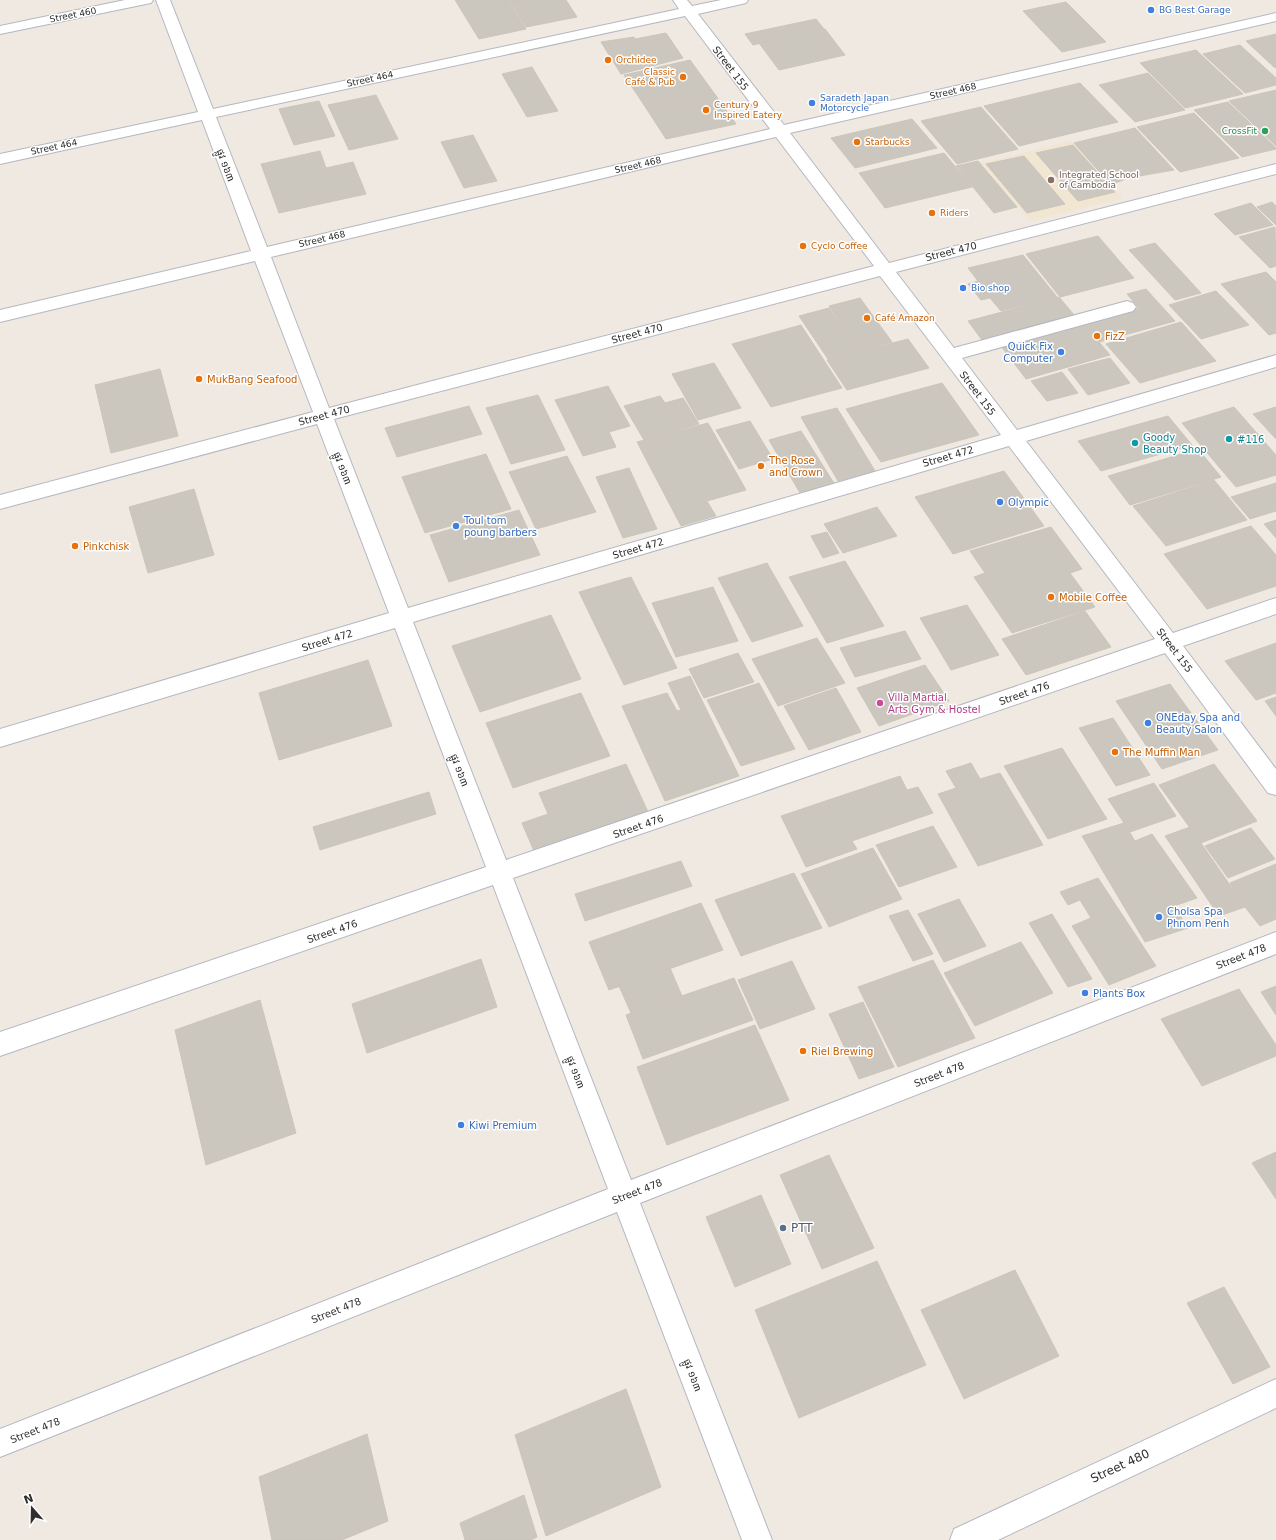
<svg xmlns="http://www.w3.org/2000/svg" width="1276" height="1540" font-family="'DejaVu Sans','Noto Sans Khmer',sans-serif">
  <rect width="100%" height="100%" fill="#efe9e1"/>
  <path fill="#f0e6d1" d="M 1071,141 L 1123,198 L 1030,221 L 981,163 Z"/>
  <g fill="#cbc7bf" stroke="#cbc5ba">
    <path d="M 455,0 L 508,0 L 526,29 L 479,39 Z"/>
    <path d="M 509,0 L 566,0 L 577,17 L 526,27 Z"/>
    <path d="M 1066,2 L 1106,42 L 1062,52 L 1023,11 Z"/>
    <path d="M 816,19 L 824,29 L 753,45 L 745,34 Z"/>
    <path d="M 825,29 L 845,55 L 779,70 L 759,43 Z"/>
    <path d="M 666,33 L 683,58 L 621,74 L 601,42 L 634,37 L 635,39 Z"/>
    <path d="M 1276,34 L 1276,67 L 1275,68 L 1246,41 Z"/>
    <path d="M 1240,45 L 1276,78 L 1276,85 L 1245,93 L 1203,54 Z"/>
    <path d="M 1196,50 L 1243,94 L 1185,108 L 1140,63 Z"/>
    <path d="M 690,60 L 714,93 L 646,108 L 624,75 Z"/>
    <path d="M 532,67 L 558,111 L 527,117 L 502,74 Z"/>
    <path d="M 1148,73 L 1185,110 L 1135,122 L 1099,85 Z"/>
    <path d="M 1080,83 L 1118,122 L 1019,146 L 984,106 Z"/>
    <path d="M 1276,90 L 1276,146 L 1229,101 Z"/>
    <path d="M 714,93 L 736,124 L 666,139 L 646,108 Z"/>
    <path d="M 376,95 L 398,139 L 349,150 L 328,105 Z"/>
    <path d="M 319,101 L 335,136 L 294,145 L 279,109 Z"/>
    <path d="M 1228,102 L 1276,148 L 1276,149 L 1242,157 L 1194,110 Z"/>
    <path d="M 981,107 L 1018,149 L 957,164 L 921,121 Z"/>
    <path d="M 1194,113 L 1239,158 L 1180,172 L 1137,127 Z"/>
    <path d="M 912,119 L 937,148 L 855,168 L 831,138 Z"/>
    <path d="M 1135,128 L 1174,170 L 1128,178 L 1111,185 L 1074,143 Z"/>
    <path d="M 473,135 L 497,181 L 464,188 L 441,142 Z"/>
    <path d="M 1073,145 L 1115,192 L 1078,201 L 1036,153 Z"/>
    <path d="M 320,151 L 326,168 L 353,162 L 366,194 L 279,213 L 261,164 Z"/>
    <path d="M 944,153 L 972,187 L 885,208 L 859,173 Z"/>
    <path d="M 1024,156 L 1065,204 L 1027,213 L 986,164 Z"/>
    <path d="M 978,161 L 1017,207 L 994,213 L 956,166 Z"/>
    <path d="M 1272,202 L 1276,206 L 1276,225 L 1257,207 Z"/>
    <path d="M 1251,203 L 1273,225 L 1235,235 L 1214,214 Z"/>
    <path d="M 1275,227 L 1276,266 L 1270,268 L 1239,237 Z"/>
    <path d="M 1098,236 L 1134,278 L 1060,297 L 1026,254 Z"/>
    <path d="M 1155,243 L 1201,293 L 1175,300 L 1129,250 Z"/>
    <path d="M 1023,255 L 1057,297 L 1001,311 L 990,298 L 981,300 L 968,284 L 978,281 L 968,268 Z"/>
    <path d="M 1266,272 L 1276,282 L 1276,333 L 1269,335 L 1221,284 Z"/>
    <path d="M 1146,289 L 1175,321 L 1099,342 L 1110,355 L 1026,379 L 1001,346 L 1139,308 L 1127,294 Z"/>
    <path d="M 1216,291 L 1249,325 L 1201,339 L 1169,305 Z"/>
    <path d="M 1059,297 L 1074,315 L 982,340 L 968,321 Z"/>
    <path d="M 860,298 L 892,342 L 859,351 L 829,306 Z"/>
    <path d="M 829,308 L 859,351 L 828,359 L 799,316 Z"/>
    <path d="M 1181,322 L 1216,361 L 1140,383 L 1106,344 Z"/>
    <path d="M 801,325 L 842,388 L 771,407 L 732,344 Z"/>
    <path d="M 908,339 L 929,368 L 847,390 L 827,360 Z"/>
    <path d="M 1110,358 L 1130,383 L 1088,395 L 1068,369 Z"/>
    <path d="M 714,363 L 741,408 L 698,420 L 672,374 Z"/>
    <path d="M 160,369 L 178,436 L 111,453 L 95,385 Z"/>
    <path d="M 1062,372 L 1078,393 L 1047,401 L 1031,381 Z"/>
    <path d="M 942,383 L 979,435 L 881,462 L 846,409 Z"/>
    <path d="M 608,386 L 630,426 L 609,432 L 616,447 L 583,456 L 555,400 Z"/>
    <path d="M 538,395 L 565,450 L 511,464 L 486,408 Z"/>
    <path d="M 660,396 L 665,403 L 683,398 L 699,424 L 644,440 L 624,406 Z"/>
    <path d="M 469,406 L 482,434 L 397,457 L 385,428 Z"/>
    <path d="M 1234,407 L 1276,455 L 1276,475 L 1236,487 L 1182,423 Z"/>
    <path d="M 1276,407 L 1276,439 L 1253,414 Z"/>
    <path d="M 837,408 L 875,471 L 838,481 L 801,417 Z"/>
    <path d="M 1168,416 L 1192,445 L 1101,471 L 1078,441 Z"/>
    <path d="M 750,421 L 773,459 L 739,469 L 716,430 Z"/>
    <path d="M 708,423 L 746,490 L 707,501 L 716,516 L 681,526 L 637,442 Z"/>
    <path d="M 801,431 L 837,488 L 803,498 L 769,440 Z"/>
    <path d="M 1198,449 L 1221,477 L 1130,505 L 1108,476 Z"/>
    <path d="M 486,454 L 511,509 L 425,533 L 402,477 Z"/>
    <path d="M 567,456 L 596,512 L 536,529 L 509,472 Z"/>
    <path d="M 629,468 L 657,529 L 623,538 L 596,477 Z"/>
    <path d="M 1004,471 L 1044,526 L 953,554 L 915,497 Z"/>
    <path d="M 1214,480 L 1247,520 L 1166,546 L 1133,506 Z"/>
    <path d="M 1276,483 L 1276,511 L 1250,519 L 1231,497 Z"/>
    <path d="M 194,489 L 214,555 L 148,573 L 129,507 Z"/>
    <path d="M 877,507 L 897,536 L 843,553 L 824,524 Z"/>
    <path d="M 519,510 L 540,555 L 449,582 L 430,535 Z"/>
    <path d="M 1276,520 L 1276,538 L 1264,524 Z"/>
    <path d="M 1251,526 L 1276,555 L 1276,586 L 1207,609 L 1164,554 Z"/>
    <path d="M 1051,527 L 1082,569 L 1070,573 L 1095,607 L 1012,633 L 974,577 L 985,573 L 970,551 Z"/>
    <path d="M 827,532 L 839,553 L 823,558 L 811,536 Z"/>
    <path d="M 845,561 L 884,626 L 827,643 L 789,577 Z"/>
    <path d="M 767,563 L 803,626 L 752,642 L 718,578 Z"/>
    <path d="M 631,577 L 677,668 L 624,685 L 579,592 Z"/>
    <path d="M 713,587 L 738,641 L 676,657 L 652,603 Z"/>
    <path d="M 967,605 L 999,655 L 951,670 L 920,618 Z"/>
    <path d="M 1085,611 L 1111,647 L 1026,675 L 1002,639 Z"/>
    <path d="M 551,615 L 581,679 L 480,712 L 452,646 Z"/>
    <path d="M 905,631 L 921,659 L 855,677 L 840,648 Z"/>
    <path d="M 817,638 L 845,683 L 778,706 L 752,659 Z"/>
    <path d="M 1276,643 L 1276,693 L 1256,700 L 1225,661 Z"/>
    <path d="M 738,653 L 754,682 L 704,698 L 689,669 Z"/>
    <path d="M 368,660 L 392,726 L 279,760 L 259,693 Z"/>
    <path d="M 925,665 L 949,701 L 879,726 L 857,688 Z"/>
    <path d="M 690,676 L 739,776 L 665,801 L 622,706 L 667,693 L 677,711 L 681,710 L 668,683 Z"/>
    <path d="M 759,683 L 795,749 L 741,766 L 707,700 Z"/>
    <path d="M 1170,684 L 1218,750 L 1162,769 L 1116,701 Z"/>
    <path d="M 836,688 L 861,732 L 809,750 L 784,706 Z"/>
    <path d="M 581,693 L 610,756 L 513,788 L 486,723 Z"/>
    <path d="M 1276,697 L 1276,716 L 1265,701 Z"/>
    <path d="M 1113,718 L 1150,775 L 1116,786 L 1079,728 Z"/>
    <path d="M 1062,748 L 1107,819 L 1048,839 L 1004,766 Z"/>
    <path d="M 971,763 L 980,779 L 1000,773 L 1043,845 L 978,866 L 938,794 L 956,788 L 946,771 Z"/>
    <path d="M 626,764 L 648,812 L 534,851 L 522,823 L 548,814 L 539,793 Z"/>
    <path d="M 1214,764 L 1257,821 L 1201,843 L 1159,785 Z"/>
    <path d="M 900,776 L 907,790 L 918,787 L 933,813 L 852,841 L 857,849 L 806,867 L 781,816 Z"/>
    <path d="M 1154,783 L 1176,816 L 1130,832 L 1108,799 Z"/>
    <path d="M 429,792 L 436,814 L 320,850 L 313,827 Z"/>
    <path d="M 1124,823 L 1174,906 L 1188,928 L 1145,942 L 1082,836 Z"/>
    <path d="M 933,826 L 957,867 L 899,887 L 876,845 Z"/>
    <path d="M 1190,827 L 1245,907 L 1219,916 L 1165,836 Z"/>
    <path d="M 1251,828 L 1275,859 L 1228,878 L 1205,846 Z"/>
    <path d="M 1152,834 L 1197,898 L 1174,906 L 1135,841 Z"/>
    <path d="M 873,848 L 902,899 L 829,927 L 801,874 Z"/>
    <path d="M 681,861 L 692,886 L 585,921 L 575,894 Z"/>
    <path d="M 1276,864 L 1276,919 L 1260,926 L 1245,907 L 1230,883 Z"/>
    <path d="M 794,873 L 822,928 L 741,956 L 715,900 Z"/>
    <path d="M 1098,878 L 1156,966 L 1109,985 L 1072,926 L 1091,918 L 1080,900 L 1068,905 L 1060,892 Z"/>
    <path d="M 959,899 L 986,946 L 944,962 L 918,914 Z"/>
    <path d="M 701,903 L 723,950 L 609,990 L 589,942 Z"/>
    <path d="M 908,910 L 933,954 L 913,961 L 889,916 Z"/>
    <path d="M 1052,914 L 1092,979 L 1068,987 L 1029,923 Z"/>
    <path d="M 1021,942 L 1053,993 L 975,1026 L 944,973 Z"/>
    <path d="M 481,959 L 497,1007 L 367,1053 L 352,1004 Z"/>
    <path d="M 933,960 L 975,1038 L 898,1067 L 858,987 Z"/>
    <path d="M 792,961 L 815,1009 L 760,1029 L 738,980 Z"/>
    <path d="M 670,968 L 682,996 L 631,1013 L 619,986 Z"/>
    <path d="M 734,978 L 753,1020 L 643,1059 L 626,1015 Z"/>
    <path d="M 1276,986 L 1276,1015 L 1261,992 Z"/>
    <path d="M 1239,989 L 1276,1045 L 1276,1056 L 1202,1086 L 1161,1019 Z"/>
    <path d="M 260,1000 L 296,1133 L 206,1165 L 175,1030 Z"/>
    <path d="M 863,1002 L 894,1067 L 859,1079 L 829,1014 Z"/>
    <path d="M 755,1025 L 789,1100 L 667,1145 L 637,1067 Z"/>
    <path d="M 1276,1152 L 1276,1199 L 1252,1163 Z"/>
    <path d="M 829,1155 L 874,1248 L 822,1269 L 780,1175 Z"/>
    <path d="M 761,1195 L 791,1264 L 735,1287 L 706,1217 Z"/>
    <path d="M 877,1261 L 926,1365 L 799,1418 L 755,1310 Z"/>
    <path d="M 1015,1270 L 1059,1356 L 964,1399 L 921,1310 Z"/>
    <path d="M 1224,1287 L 1270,1367 L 1233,1384 L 1187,1303 Z"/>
    <path d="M 626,1389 L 661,1487 L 546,1536 L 515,1435 Z"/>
    <path d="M 367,1434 L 388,1521 L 342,1540 L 272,1540 L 259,1477 Z"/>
    <path d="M 524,1495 L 537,1537 L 531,1540 L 465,1540 L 460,1523 Z"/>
  </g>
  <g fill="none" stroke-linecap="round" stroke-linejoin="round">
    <g stroke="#b4b7c1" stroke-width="2">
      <g id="minor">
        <path d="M 125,0 L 153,0 L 151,3 L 146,4 L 0,34 L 0,26 Z"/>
        <path d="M 156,0 L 170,0 L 213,109 L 679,9 L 673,0 L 687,0 L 692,6 L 721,0 L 748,0 L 746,3 L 698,14 L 784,125 L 1276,13 L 1276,21 L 790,133 L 889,263 L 1276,164 L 1276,174 L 896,272 L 954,348 L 1127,301 L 1133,303 L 1136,307 L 1133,311 L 962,358 L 1017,430 L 1276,355 L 1276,367 L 1026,441 L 1173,633 L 1276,598 L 1276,614 L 1183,646 L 1276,769 L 1276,795 L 1268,793 L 1165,653 L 513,878 L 631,1180 L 1276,932 L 1276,954 L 640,1203 L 772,1540 L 742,1540 L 617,1212 L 0,1457 L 0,1429 L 608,1189 L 493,885 L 0,1056 L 0,1032 L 486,867 L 395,628 L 0,747 L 0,729 L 389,613 L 317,424 L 0,509 L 0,495 L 313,412 L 255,261 L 0,322 L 0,310 L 251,251 L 202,120 L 0,164 L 0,154 L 198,112 ZM 685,16 L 770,129 L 267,247 L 216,117 ZM 776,137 L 874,266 L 329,408 L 271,257 ZM 880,276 L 1001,435 L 408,608 L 334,419 ZM 1009,446 L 1155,639 L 506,860 L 413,622 Z"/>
        <path d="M 1276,1379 L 1276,1408 L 998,1540 L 950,1540 L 954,1529 Z"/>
      </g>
    </g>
    <use href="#minor" fill="#fff" fill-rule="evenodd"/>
  </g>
  <g fill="#3f7fe0" stroke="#fff" stroke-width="1.5">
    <circle cx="1151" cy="10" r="4"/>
    <circle cx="812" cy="103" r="4"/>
    <circle cx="963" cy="288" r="4"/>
    <circle cx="1061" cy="352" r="4"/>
    <circle cx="1000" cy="502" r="4"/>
    <circle cx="456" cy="526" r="4"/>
    <circle cx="1148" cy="723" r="4"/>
    <circle cx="1159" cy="917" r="4"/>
    <circle cx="1085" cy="993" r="4"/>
    <circle cx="461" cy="1125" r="4"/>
  </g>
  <g fill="#e8710a" stroke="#fff" stroke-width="1.5">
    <circle cx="608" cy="60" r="4"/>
    <circle cx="683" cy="77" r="4"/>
    <circle cx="706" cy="110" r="4"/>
    <circle cx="857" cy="142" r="4"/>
    <circle cx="932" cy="213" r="4"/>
    <circle cx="803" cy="246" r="4"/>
    <circle cx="867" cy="318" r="4"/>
    <circle cx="1097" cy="336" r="4"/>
    <circle cx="199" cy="379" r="4"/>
    <circle cx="761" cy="466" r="4"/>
    <circle cx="75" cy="546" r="4"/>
    <circle cx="1051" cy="597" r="4"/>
    <circle cx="1115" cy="752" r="4"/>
    <circle cx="803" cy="1051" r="4"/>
  </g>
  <circle fill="#2e9e5b" stroke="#fff" stroke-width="1.5" cx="1265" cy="131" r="4"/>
  <circle fill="#8d6e63" stroke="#fff" stroke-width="1.5" cx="1051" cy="180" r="4"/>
  <g fill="#0f9aa8" stroke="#fff" stroke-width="1.5">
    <circle cx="1229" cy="439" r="4"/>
    <circle cx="1135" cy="443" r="4"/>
  </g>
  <circle fill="#d1479c" stroke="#fff" stroke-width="1.5" cx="880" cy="703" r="4"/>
  <circle fill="#5c6f8a" stroke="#fff" stroke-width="1.5" cx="783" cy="1228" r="4"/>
  <g text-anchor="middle" stroke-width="3" stroke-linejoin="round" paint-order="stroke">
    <g font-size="9" fill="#366cbe" stroke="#fff" text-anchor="start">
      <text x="1159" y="13">BG Best Garage</text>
      <text x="820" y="101">Saradeth Japan<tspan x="820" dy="10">Motorcycle</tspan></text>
      <text x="971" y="291">Bio shop</text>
    </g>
    <g font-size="9" fill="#2e2e2e" stroke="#fff">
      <text transform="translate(73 15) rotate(-11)" y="3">Street 460</text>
      <text transform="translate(370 79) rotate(-12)" y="3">Street 464</text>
      <text transform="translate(953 91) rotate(-13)" y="3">Street 468</text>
      <text transform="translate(54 147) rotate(-12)" y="3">Street 464</text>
      <text transform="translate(638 165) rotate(-13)" y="3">Street 468</text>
      <text transform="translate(322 239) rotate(-13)" y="3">Street 468</text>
    </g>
    <g font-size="9" fill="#c56008" stroke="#fff" text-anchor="start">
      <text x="616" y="63">Orchidee</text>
      <text x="675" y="75" text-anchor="end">Classic<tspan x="675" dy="10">Café &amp; Pub</tspan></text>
      <text x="714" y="108">Century 9<tspan x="714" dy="10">Inspired Eatery</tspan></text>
      <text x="865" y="145">Starbucks</text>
      <text x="940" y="216">Riders</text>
      <text x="811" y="249">Cyclo Coffee</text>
      <text x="875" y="321">Café Amazon</text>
    </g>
    <g font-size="9" fill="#27864d" stroke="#fff" text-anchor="end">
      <text x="1257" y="134">CrossFit</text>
    </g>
    <g font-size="9" fill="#785e54" stroke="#fff" text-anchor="start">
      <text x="1059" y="178">Integrated School<tspan x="1059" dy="10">of Cambodia</tspan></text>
    </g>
    <g font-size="10" fill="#2e2e2e" stroke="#fff">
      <text transform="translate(731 68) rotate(53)" y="4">Street 155</text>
      <text transform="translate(226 165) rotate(69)" y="4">ផ្លូវ ១៦៣</text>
      <text transform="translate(951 251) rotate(-14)" y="4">Street 470</text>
      <text transform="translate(637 333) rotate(-15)" y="4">Street 470</text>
      <text transform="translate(978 393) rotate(53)" y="4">Street 155</text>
      <text transform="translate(324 415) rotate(-15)" y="4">Street 470</text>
      <text transform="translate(948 456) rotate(-16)" y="4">Street 472</text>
      <text transform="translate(343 468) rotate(69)" y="4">ផ្លូវ ១៦៣</text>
      <text transform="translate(638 548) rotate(-16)" y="4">Street 472</text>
      <text transform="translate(327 640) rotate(-17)" y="4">Street 472</text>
      <text transform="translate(1175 650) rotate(53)" y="4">Street 155</text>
      <text transform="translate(1024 693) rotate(-19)" y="4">Street 476</text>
      <text transform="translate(460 770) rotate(69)" y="4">ផ្លូវ ១៦៣</text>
      <text transform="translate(638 826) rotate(-19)" y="4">Street 476</text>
      <text transform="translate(332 931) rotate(-19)" y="4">Street 476</text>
      <text transform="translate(1241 956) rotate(-21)" y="4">Street 478</text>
      <text transform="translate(576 1072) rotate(69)" y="4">ផ្លូវ ១៦៣</text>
      <text transform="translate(939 1074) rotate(-21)" y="4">Street 478</text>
      <text transform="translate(637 1191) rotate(-21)" y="4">Street 478</text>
      <text transform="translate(336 1310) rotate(-22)" y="4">Street 478</text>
      <text transform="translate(693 1375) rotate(69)" y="4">ផ្លូវ ១៦៣</text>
      <text transform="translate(35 1430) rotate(-22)" y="4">Street 478</text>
    </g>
    <g font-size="10" fill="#c56008" stroke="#fff" text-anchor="start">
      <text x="1105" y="340">FizZ</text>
      <text x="207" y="383">MukBang Seafood</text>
      <text x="769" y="464">The Rose<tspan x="769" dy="12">and Crown</tspan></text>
      <text x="83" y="550">Pinkchisk</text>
      <text x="1059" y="601">Mobile Coffee</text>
      <text x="1123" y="756">The Muffin Man</text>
      <text x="811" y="1055">Riel Brewing</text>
    </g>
    <g font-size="10" fill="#366cbe" stroke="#fff" text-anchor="start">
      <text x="1053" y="350" text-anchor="end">Quick Fix<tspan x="1053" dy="12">Computer</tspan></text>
      <text x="1008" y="506">Olympic</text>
      <text x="464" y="524">Toul tom<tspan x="464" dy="12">poung barbers</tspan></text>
      <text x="1156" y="721">ONEday Spa and<tspan x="1156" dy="12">Beauty Salon</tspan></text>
      <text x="1167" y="915">Cholsa Spa<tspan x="1167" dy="12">Phnom Penh</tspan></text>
      <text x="1093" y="997">Plants Box</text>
      <text x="469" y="1129">Kiwi Premium</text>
    </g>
    <g font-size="10" fill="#0d838f" stroke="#fff" text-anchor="start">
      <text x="1143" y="441">Goody<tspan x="1143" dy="12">Beauty Shop</tspan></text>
      <text x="1237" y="443">#116</text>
    </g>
    <g font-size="10" fill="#b23c85" stroke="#fff" text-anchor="start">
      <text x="888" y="701">Villa Martial<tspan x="888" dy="12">Arts Gym &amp; Hostel</tspan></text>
    </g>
    <g font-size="12" fill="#4e5e75" stroke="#fff" text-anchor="start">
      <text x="791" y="1232">PTT</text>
    </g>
    <g font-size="12" fill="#2e2e2e" stroke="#fff">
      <text transform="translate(1120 1466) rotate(-25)" y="4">Street 480</text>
    </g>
  </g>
  <g transform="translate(32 1508) rotate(340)" stroke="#ffffff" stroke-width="3" paint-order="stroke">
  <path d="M0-3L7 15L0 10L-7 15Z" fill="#2e2e2e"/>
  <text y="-6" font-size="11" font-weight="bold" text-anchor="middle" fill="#2e2e2e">N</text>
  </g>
</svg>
